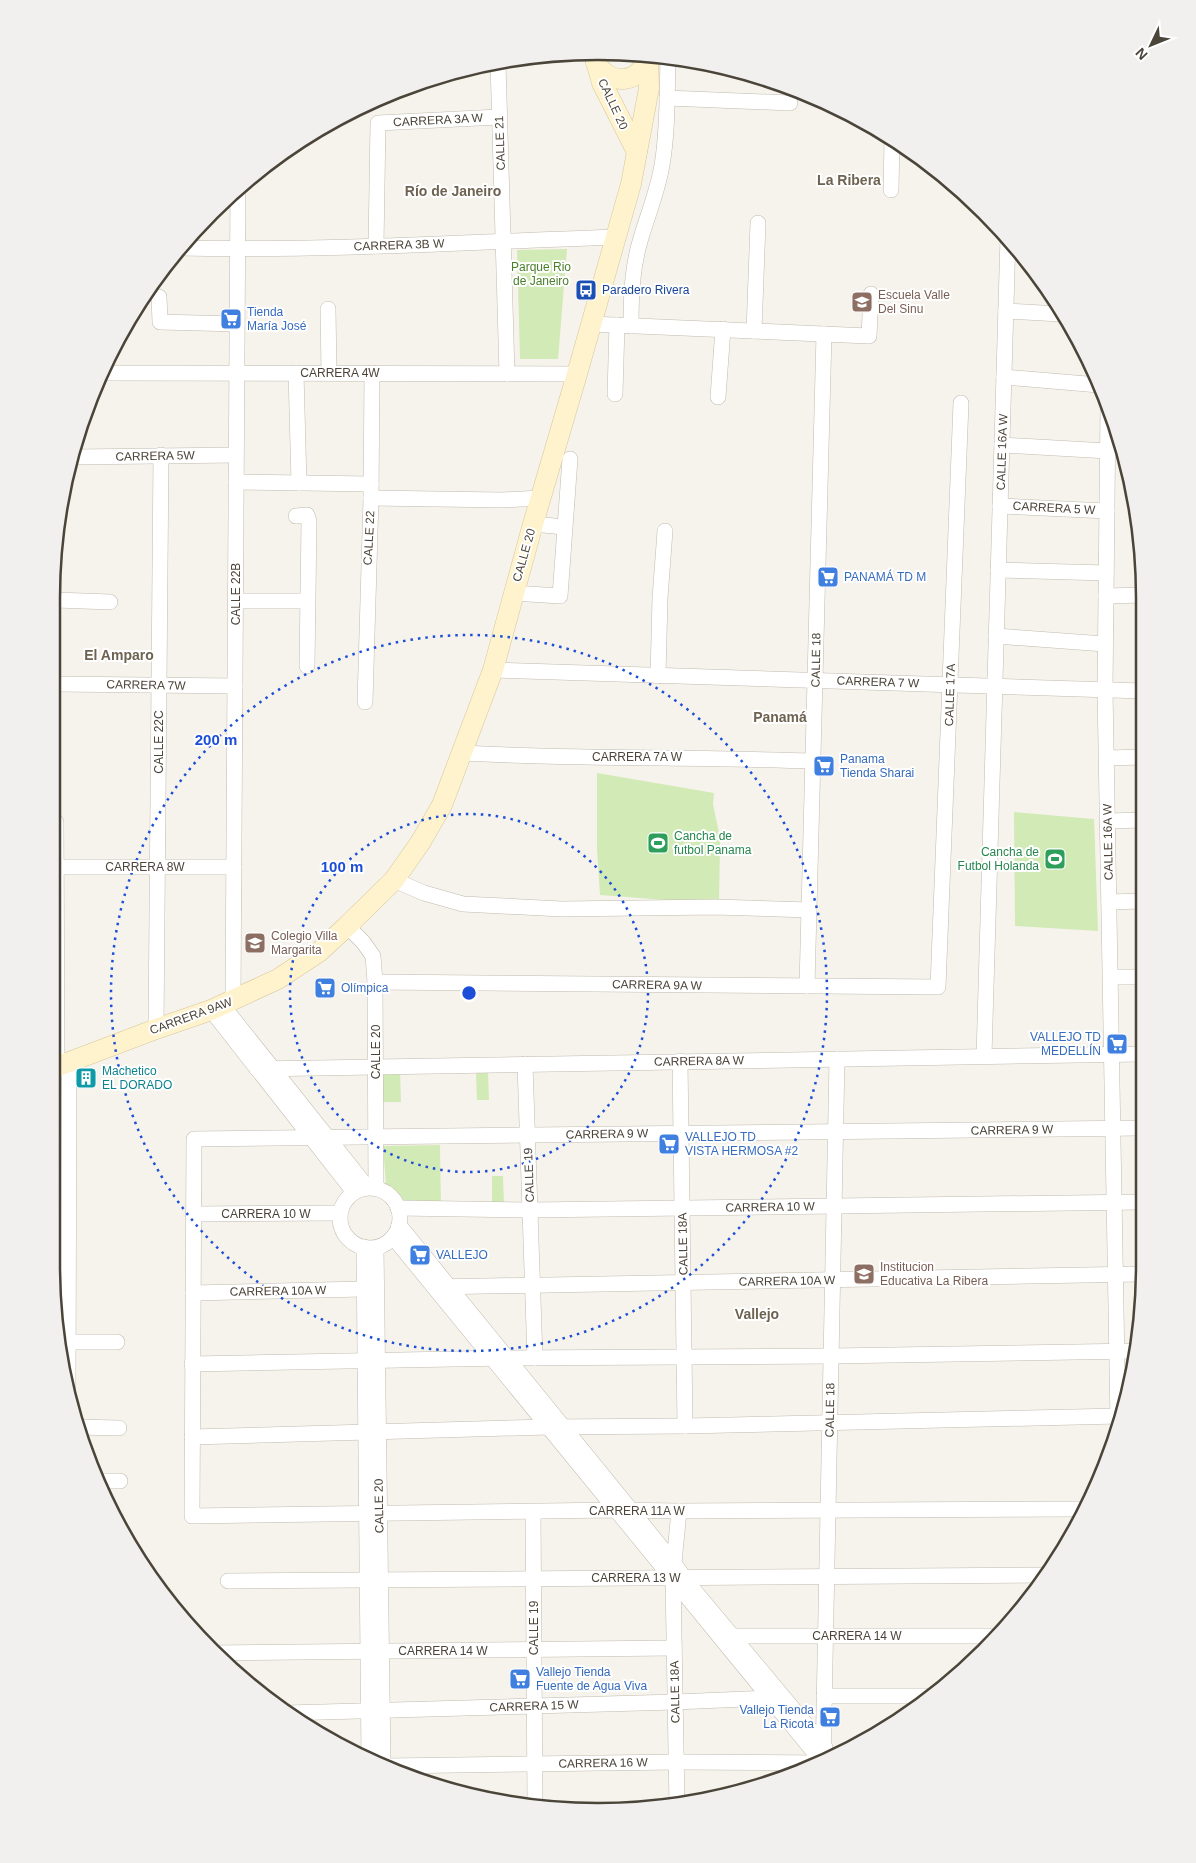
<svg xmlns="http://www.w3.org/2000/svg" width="1196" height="1863" font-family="Helvetica,sans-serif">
  <rect width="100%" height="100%" fill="#f6f3ec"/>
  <g fill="#d2eab5">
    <path d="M 567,249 L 558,359 L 520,359 L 517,250 Z"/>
    <path d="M 597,773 L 714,793 L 713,804 L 720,838 L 719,904 L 600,895 L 597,849 Z"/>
    <path d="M 1014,812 L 1094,819 L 1098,931 L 1015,926 Z"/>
    <path d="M 400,1071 L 401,1102 L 380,1102 L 379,1072 Z"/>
    <path d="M 476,1072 L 488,1072 L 489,1100 L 477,1100 Z"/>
    <path d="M 440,1145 L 441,1207 L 406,1206 L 398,1194 L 386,1185 L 383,1146 Z"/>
    <path d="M 492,1176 L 503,1176 L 504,1208 L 492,1207 Z"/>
  </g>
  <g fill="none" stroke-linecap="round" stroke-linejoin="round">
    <g stroke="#c2bbae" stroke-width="16">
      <g id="street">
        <path d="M 498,63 L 507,374"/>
        <path d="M 667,98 L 790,103"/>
        <path d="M 891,190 L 892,140"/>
        <path d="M 376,246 L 378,123 L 499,117"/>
        <path d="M 180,248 C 326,251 471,242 617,237"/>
        <path d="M 159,297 L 160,322 L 237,324"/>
        <path d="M 328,309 L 329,373"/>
        <path d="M 1006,311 L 1060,314"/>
        <path d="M 591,324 L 869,336 L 871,294"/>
        <path d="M 631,326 C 631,297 632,266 641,238 C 648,214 658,190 662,165 C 668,130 667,93 668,58"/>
        <path d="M 754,331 L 758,223"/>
        <path d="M 102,373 L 577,374"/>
        <path d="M 296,373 L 299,483"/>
        <path d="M 1004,377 L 1099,385"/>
        <path d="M 615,394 L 617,325"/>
        <path d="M 718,397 L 723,329"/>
        <path d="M 1108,409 L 1105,690 L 1118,1421"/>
        <path d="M 1002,445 L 1108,451"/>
        <path d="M 75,457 L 236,455"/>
        <path d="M 236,482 L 371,484"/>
        <path d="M 371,498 L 503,500 L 541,498"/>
        <path d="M 1000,506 L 1107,511"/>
        <path d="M 296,516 L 307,515 L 309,521 L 307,666"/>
        <path d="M 533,524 L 564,527"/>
        <path d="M 998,570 L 1106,573"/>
        <path d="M 513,593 L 560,596 L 570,459"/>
        <path d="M 1106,596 L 1143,595"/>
        <path d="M 56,600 L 110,602"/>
        <path d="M 236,601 L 307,601"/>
        <path d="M 996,636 L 1105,644"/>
        <path d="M 493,670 L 1143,691"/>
        <path d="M 658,676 L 660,598 L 665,531"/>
        <path d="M 56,684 L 235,686"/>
        <path d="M 365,702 L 371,498 L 372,373"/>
        <path d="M 462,753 C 579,759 696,757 813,761"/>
        <path d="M 1107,758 L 1143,757"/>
        <path d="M 1108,821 L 1142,820"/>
        <path d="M 56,822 L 57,1067"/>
        <path d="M 56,867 L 234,867"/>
        <path d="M 394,880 L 424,893 L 463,904 L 562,909 L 715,907 L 809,910"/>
        <path d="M 1109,902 L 1142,901"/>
        <path d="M 347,926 L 363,942 L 373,956 L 375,982 L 376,1188"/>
        <path d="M 1111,977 L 1142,977"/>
        <path d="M 375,982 L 938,987 L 961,403"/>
        <path d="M 807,986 L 824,334"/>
        <path d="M 233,1001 L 238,187"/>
        <path d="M 223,1006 L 367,1187"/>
        <path d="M 211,1010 L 354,1192"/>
        <path d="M 156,1029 L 161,455"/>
        <path d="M 984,1056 L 1008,237"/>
        <path d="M 680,1061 L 685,1426"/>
        <path d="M 525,1064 L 535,1358"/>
        <path d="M 257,1069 L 1141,1054"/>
        <circle cx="370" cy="1218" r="30"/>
        <path d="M 398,1208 L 530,1210 L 1141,1202"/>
        <path d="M 193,1214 L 340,1213"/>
        <path d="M 399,1225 L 674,1563 L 684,1578 L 825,1747"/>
        <path d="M 393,1237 L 822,1762"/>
        <path d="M 364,1247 L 369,1758"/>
        <path d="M 376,1248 L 383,1765"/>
        <path d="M 434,1287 L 1140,1274"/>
        <path d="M 193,1293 L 364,1289"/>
        <path d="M 57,1342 L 117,1342"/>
        <path d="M 192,1364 L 507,1358 L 831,1356 L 1136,1351"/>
        <path d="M 68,1386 L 69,1062"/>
        <path d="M 77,1427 L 119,1428"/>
        <path d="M 192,1437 L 548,1427 L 685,1426 L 1119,1416"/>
        <path d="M 100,1481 L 120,1481"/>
        <path d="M 1083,1509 L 679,1511 L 615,1510 L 192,1516 L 194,1139 L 1141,1128"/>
        <path d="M 533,1512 L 535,1805"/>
        <path d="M 674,1563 L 679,1511"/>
        <path d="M 673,1578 L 677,1806"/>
        <path d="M 228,1581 L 1045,1575"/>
        <path d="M 728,1636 L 996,1636"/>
        <path d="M 213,1653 L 674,1648"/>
        <path d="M 824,1696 L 933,1696"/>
        <path d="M 287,1713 L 675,1702 L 768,1698 L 774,1696"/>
        <path d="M 823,1762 L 837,1059"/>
        <path d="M 386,1766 L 676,1762 L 820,1763"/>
      </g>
    </g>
    <g stroke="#d6c79b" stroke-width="21">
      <g id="secondary">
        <path d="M 594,54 L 602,83 L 637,152"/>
        <path d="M 596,63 C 611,87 641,84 648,55"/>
        <path d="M 56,1067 L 156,1029 L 211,1010 L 278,979 L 319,952 L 347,926 L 394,880 L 420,843 L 442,805 L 493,670 L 533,524 L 577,374 L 631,184 L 649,88 L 648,55"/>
      </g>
    </g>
    <use href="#street" stroke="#fff" stroke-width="15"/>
    <use href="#secondary" stroke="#fff3cd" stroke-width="20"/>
  </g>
  <g fill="none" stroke="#1d4ed8" stroke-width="2.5" stroke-dasharray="2.5 5">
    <circle cx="469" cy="993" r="179"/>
    <circle cx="469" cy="993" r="358"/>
  </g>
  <defs>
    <g id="bus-square" transform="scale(1.125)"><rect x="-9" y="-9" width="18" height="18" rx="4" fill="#1a4fb4" stroke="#fff"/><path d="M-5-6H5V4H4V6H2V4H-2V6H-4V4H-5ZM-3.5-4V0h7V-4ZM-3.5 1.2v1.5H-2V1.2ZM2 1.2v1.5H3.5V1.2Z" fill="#fff"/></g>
    <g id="school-square" transform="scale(1.125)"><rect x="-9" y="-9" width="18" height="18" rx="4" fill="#8d6e63" stroke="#fff"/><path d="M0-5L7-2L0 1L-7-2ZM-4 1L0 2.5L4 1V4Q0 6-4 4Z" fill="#fff"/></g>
    <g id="supermarket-square" transform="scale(1.125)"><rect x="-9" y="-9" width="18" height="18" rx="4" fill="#3f7fe0" stroke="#fff"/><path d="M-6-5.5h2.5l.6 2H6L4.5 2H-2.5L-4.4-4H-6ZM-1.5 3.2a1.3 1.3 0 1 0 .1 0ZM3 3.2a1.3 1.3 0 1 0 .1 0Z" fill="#fff"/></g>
    <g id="stadium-square" transform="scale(1.125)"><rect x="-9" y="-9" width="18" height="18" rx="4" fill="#2e9e5b" stroke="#fff"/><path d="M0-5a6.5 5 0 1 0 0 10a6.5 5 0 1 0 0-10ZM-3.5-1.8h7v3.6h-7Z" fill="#fff"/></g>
    <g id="building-square" transform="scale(1.125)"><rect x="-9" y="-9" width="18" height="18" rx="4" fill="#0f9aa8" stroke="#fff"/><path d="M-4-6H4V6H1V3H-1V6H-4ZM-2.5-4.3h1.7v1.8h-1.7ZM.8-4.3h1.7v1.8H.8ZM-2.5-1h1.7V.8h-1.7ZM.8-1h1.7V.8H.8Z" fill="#fff"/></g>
  </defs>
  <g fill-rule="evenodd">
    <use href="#bus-square" x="586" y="290"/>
    <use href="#school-square" x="862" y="302"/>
    <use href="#supermarket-square" x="231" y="319"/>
    <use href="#supermarket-square" x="828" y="577"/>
    <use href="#supermarket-square" x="824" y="766"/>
    <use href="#stadium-square" x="658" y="843"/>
    <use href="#stadium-square" x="1055" y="859"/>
    <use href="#school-square" x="255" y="943"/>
    <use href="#supermarket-square" x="325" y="988"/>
    <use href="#supermarket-square" x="1117" y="1044"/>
    <use href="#building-square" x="86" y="1078"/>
    <use href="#supermarket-square" x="669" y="1144"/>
    <use href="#supermarket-square" x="420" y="1255"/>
    <use href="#school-square" x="864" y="1274"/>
    <use href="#supermarket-square" x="520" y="1679"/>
    <use href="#supermarket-square" x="830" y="1717"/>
  </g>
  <g text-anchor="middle" stroke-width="4" stroke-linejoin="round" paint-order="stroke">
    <g font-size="12" fill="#4b4439" stroke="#fff">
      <text transform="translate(613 104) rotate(65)" y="4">CALLE 20</text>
      <text transform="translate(438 120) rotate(-3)" y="4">CARRERA 3A W</text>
      <text transform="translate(500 143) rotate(-92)" y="4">CALLE 21</text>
      <text transform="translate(399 245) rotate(-2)" y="4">CARRERA 3B W</text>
      <text x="340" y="377">CARRERA 4W</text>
      <text transform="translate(1002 452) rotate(-88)" y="4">CALLE 16A W</text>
      <text transform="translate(155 456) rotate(-1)" y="4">CARRERA 5W</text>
      <text transform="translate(1054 508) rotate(3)" y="4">CARRERA 5 W</text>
      <text transform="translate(369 538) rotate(-87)" y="4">CALLE 22</text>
      <text transform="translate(524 555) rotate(-74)" y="4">CALLE 20</text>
      <text transform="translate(236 594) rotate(-90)" y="4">CALLE 22B</text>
      <text transform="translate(816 660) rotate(-89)" y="4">CALLE 18</text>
      <text transform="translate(878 682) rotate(2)" y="4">CARRERA 7 W</text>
      <text transform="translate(146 685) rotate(1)" y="4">CARRERA 7W</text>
      <text transform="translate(950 695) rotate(-88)" y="4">CALLE 17A</text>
      <text transform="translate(159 742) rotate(-90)" y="4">CALLE 22C</text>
      <text x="637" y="761">CARRERA 7A W</text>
      <text transform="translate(1108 842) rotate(-91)" y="4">CALLE 16A W</text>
      <text x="145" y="871">CARRERA 8W</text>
      <text transform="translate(657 985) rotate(1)" y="4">CARRERA 9A W</text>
      <text transform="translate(191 1016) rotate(-20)" y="4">CARRERA 9AW</text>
      <text transform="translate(376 1052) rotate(-90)" y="4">CALLE 20</text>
      <text transform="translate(699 1061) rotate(-1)" y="4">CARRERA 8A W</text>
      <text transform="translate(1012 1130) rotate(-1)" y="4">CARRERA 9 W</text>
      <text transform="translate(607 1134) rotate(-1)" y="4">CARRERA 9 W</text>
      <text transform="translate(529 1175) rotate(-92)" y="4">CALLE 19</text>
      <text transform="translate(770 1207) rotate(-1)" y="4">CARRERA 10 W</text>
      <text x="266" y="1218">CARRERA 10 W</text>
      <text transform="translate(683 1244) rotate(-91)" y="4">CALLE 18A</text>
      <text transform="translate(787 1281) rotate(-1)" y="4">CARRERA 10A W</text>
      <text transform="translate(278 1291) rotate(-1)" y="4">CARRERA 10A W</text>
      <text transform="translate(830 1410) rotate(-89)" y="4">CALLE 18</text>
      <text transform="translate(379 1506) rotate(-91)" y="4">CALLE 20</text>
      <text x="637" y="1515">CARRERA 11A W</text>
      <text x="636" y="1582">CARRERA 13 W</text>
      <text transform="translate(534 1628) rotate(-90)" y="4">CALLE 19</text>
      <text x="857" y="1640">CARRERA 14 W</text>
      <text x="443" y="1655">CARRERA 14 W</text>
      <text transform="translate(675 1692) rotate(-91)" y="4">CALLE 18A</text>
      <text transform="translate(534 1706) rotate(-2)" y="4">CARRERA 15 W</text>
      <text transform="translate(603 1763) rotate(-1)" y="4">CARRERA 16 W</text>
    </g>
    <g font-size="12" fill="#4a7f2a" stroke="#fff">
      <text x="541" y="271">Parque Rio<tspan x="541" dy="14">de Janeiro</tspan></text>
    </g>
    <g font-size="12" fill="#164399" stroke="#fff" text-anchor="start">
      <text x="602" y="294">Paradero Rivera</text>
    </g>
    <g font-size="12" fill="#785e54" stroke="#fff" text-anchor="start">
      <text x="878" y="299">Escuela Valle<tspan x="878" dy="14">Del Sinu</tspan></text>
      <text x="271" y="940">Colegio Villa<tspan x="271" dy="14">Margarita</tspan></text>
      <text x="880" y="1271">Institucion<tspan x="880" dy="14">Educativa La Ribera</tspan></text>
    </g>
    <g font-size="12" fill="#366cbe" stroke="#fff" text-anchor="start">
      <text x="247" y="316">Tienda<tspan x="247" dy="14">María José</tspan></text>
      <text x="844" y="581">PANAMÁ TD M</text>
      <text x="840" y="763">Panama<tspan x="840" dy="14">Tienda Sharai</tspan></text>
      <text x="341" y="992">Olímpica</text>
      <text x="1101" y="1041" text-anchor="end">VALLEJO TD<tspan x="1101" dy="14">MEDELLÍN</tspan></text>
      <text x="685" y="1141">VALLEJO TD<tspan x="685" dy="14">VISTA HERMOSA #2</tspan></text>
      <text x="436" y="1259">VALLEJO</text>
      <text x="536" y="1676">Vallejo Tienda<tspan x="536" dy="14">Fuente de Agua Viva</tspan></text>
      <text x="814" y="1714" text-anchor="end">Vallejo Tienda<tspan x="814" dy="14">La Ricota</tspan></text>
    </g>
    <g font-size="12" fill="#27864d" stroke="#fff" text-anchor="start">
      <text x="674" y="840">Cancha de<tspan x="674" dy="14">futbol Panama</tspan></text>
      <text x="1039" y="856" text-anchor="end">Cancha de<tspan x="1039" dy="14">Futbol Holanda</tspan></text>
    </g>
    <g font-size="12" fill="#0d838f" stroke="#fff" text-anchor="start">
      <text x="102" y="1075">Machetico<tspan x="102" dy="14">EL DORADO</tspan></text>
    </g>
    <g font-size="14" font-weight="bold" fill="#6e6250" stroke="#fff">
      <text x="849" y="185">La Ribera</text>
      <text x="453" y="196">Río de Janeiro</text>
      <text x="119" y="660">El Amparo</text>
      <text x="780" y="722">Panamá</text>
      <text x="757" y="1319">Vallejo</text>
    </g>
  </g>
  <path d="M0 0H1196V1863H0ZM598 60H598A538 538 0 0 1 1136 598V1265A538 538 0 0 1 598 1803H598A538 538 0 0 1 60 1265V598A538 538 0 0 1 598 60Z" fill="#f1f0ef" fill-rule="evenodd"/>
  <path fill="none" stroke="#4b4439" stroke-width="2.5" d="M598 60H598A538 538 0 0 1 1136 598V1265A538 538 0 0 1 598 1803H598A538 538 0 0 1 60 1265V598A538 538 0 0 1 598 60Z"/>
  <circle cx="469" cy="993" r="8" fill="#1d4ed8" stroke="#fff" stroke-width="2.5"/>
  <g font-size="15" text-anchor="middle" font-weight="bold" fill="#1d4ed8" stroke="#fff" stroke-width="4" stroke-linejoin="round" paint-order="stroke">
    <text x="216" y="745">200 m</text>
    <text x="342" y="872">100 m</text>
  </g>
  <g transform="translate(1151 45) rotate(227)" stroke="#ffffff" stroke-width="4" paint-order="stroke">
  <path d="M0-4L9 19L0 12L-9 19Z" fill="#4b4439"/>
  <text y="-8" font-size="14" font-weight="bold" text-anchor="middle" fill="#4b4439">N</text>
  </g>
</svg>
